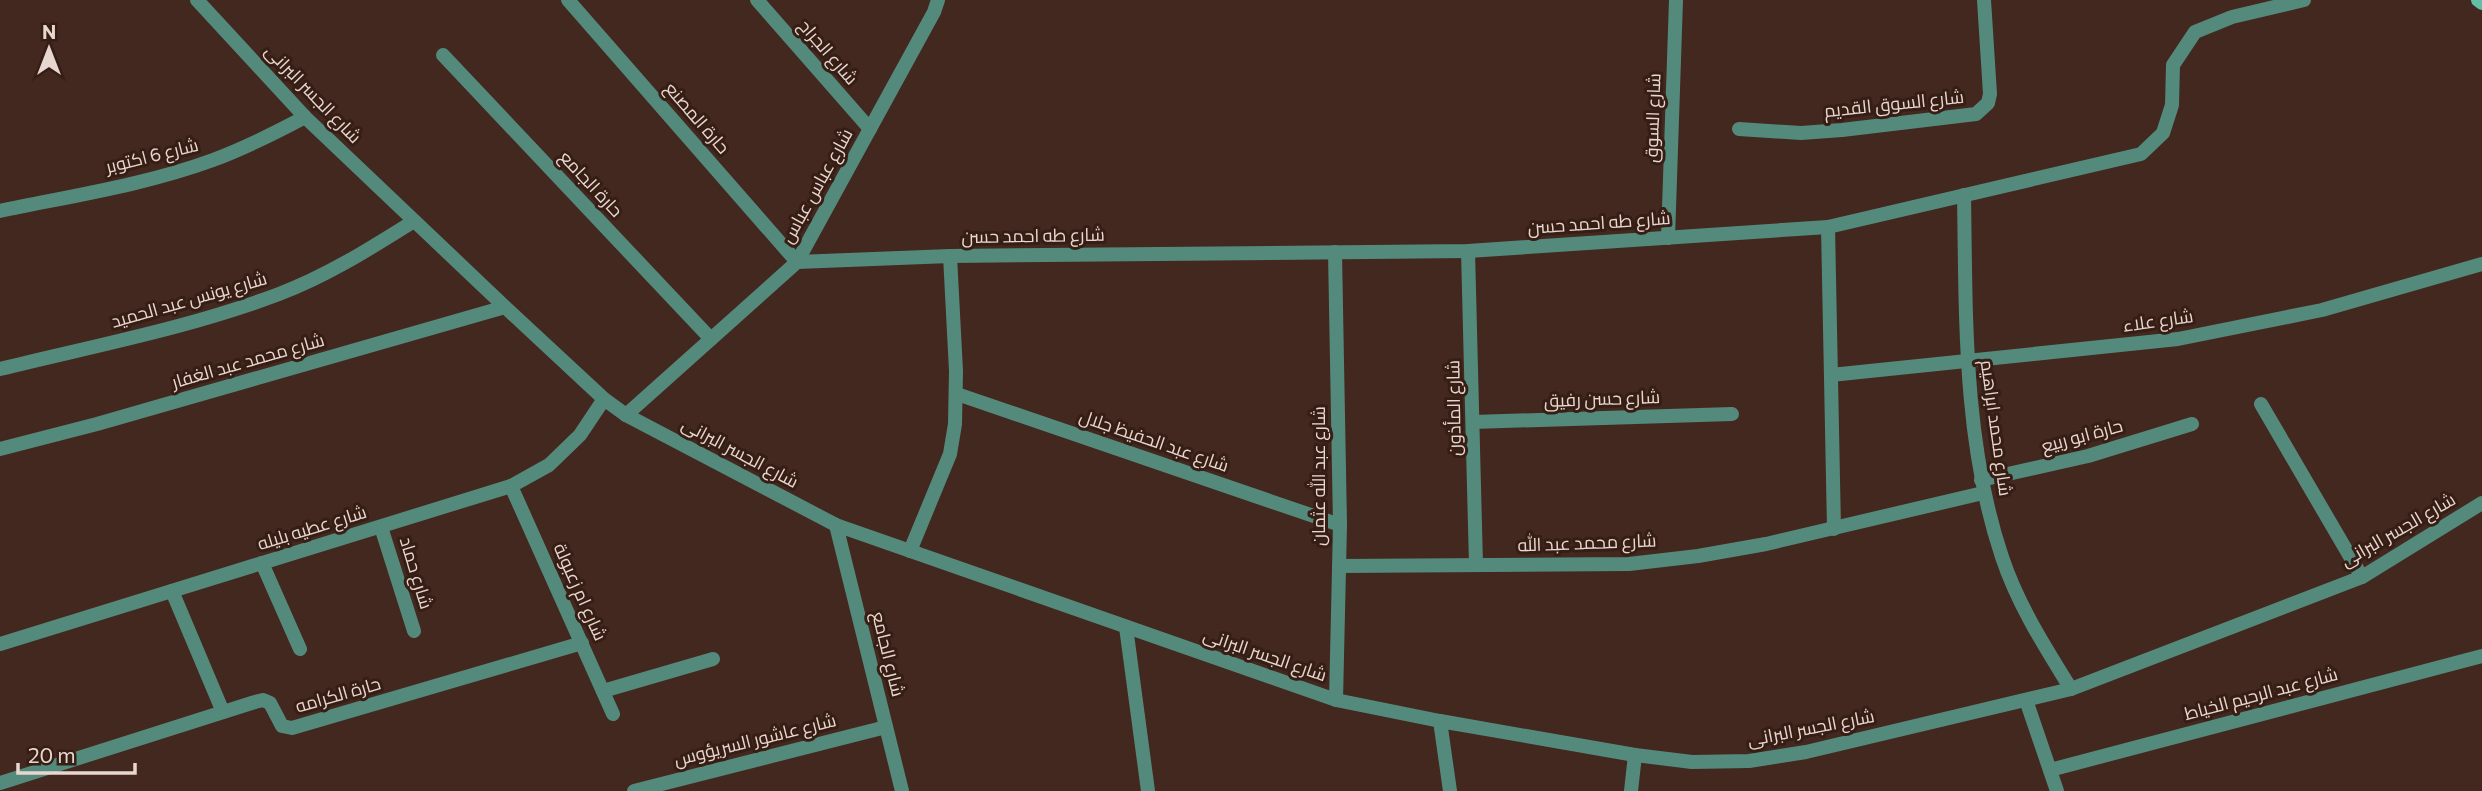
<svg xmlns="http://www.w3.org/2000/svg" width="2482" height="791" font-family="Commissioner,Cairo,sans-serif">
  <rect width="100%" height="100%" fill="#42281f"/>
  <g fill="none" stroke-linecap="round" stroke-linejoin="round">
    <g stroke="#548a7c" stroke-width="14">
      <path d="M 197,0 L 305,117 L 505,307 L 604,399 L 626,415 L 836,525 L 1336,700 L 1440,721 L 1635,755 L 1692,762 L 1749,761 L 1806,752 L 2071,689 L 2362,577 L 2482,503"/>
      <path d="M 568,0 L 797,262 L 950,256 L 1468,251 L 1828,227 L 2141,154 L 2163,133 L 2172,105 L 2173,65 L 2195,32 L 2232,17 L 2304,0"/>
      <path d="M 757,0 L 870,129"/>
      <path d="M 443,55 L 711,339"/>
      <path d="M 1739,129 L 1801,133 L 1842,130 L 1976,114 L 1988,103 L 1990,94 L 1984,0"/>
      <path d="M 1964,195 C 1966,317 1963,441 2002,557 C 2018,605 2045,647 2071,689"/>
      <path d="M 0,211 C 71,196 145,185 213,160 C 245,148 275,133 305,117"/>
      <path d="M 1828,227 L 1834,529"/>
      <path d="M 1668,238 L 1676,0"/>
      <path d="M 1468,251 L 1476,565"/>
      <path d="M 1335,252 L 1340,525 L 1336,700"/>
      <path d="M 0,369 C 93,346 189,328 279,294 C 327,276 371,248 414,221"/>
      <path d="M 1831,375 L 2178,339 L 2322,310 L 2482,264"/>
      <path d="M 957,394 L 1340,525"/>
      <path d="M 2261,404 L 2362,577"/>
      <path d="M 626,415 L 797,262 L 934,12 L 938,0"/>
      <path d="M 1473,422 L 1732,414"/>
      <path d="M 0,449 L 97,424 L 505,307"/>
      <path d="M 1981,480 L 2088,456 L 2192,424"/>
      <path d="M 511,486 L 613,714"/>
      <path d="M 836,525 L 902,791"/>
      <path d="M 381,527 L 414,631"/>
      <path d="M 910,551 L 950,454 L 955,424 L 956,371 L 950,256"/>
      <path d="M 262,563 L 300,649"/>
      <path d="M 1339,566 L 1629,564 L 1698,556 L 1766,544 L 1983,493"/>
      <path d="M 172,591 L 223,712"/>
      <path d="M 1126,627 L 1148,791"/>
      <path d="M 0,644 L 511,486 L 549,465 L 580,435 L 604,399"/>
      <path d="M 603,691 L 713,659"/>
      <path d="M 2026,700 L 2057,791"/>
      <path d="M 1440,721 L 1450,791"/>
      <path d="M 2050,770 L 2482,656"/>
      <path d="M 0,783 L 255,702 L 263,700 L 270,703 L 282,726 L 292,728 L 582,643"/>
      <path d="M 634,791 L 886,727"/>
      <path d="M 1631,791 L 1635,755"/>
    </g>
    <path stroke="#63bea7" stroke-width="14" d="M 2478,0 L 2482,3"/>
  </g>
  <g text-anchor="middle" stroke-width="6" stroke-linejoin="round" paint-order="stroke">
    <g font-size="18" fill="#e8d7d0" stroke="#371e15">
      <text transform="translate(828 52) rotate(49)" y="6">شارع الجراح</text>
      <text transform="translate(313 94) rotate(46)" y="6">شارع الجسر البرانى</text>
      <text transform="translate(1894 104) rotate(-6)" y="6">شارع السوق القديم</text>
      <text transform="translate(697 118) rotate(49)" y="6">حارة المصنع</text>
      <text transform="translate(1653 118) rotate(-88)" y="6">شارع السوق</text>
      <text transform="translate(152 156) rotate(-14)" y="6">شارع 6 اكتوبر</text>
      <text transform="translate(591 184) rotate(47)" y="6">حارة الجامع</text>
      <text transform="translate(817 186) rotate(-61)" y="6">شارع عباس عباس</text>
      <text transform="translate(1599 223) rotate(-4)" y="6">شارع طه احمد حسن</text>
      <text transform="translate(1033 236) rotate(-1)" y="6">شارع طه احمد حسن</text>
      <text transform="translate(189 300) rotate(-16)" y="6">شارع يونس عبد الحميد</text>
      <text transform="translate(2158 321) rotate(-8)" y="6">شارع علاء</text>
      <text transform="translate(248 361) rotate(-16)" y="6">شارع محمد عبد الغفار</text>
      <text transform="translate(1602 399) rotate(-2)" y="6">شارع حسن رفيق</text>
      <text transform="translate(1454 408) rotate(-91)" y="6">شارع المأذون</text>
      <text transform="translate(1996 428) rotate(82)" y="6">شارع محمد ابراهيم</text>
      <text transform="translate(2082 436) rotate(-15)" y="6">حارة ابو ربيع</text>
      <text transform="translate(1154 441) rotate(19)" y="6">شارع عبد الحفيظ جلال</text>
      <text transform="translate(740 453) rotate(28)" y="6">شارع الجسر البرانى</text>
      <text transform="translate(1319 476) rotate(-90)" y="6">شارع عبد الله عثمان</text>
      <text transform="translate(312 528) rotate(-17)" y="6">شارع عطيه بليله</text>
      <text transform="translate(2398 530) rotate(-30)" y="6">شارع الجسر البرانى</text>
      <text transform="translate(1587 543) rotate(-2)" y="6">شارع محمد عبد الله</text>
      <text transform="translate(416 573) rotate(73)" y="6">شارع حماد</text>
      <text transform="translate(580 592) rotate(66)" y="6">شارع ام زعبولة</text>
      <text transform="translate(888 654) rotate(76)" y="6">شارع الجامع</text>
      <text transform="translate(1265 655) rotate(19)" y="6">شارع الجسر البرانى</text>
      <text transform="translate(2261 694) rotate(-15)" y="6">شارع عبد الرحيم الخياط</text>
      <text transform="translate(338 695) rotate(-16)" y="6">حارة الكرامه</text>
      <text transform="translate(1811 728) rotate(-11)" y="6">شارع الجسر البرانى</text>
      <text transform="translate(755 740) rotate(-14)" y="6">شارع عاشور السريؤوس</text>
    </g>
  </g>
  <g transform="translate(49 49)" stroke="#371e15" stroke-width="5" paint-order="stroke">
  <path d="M0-5L12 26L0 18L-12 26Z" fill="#e8d7d0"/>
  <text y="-10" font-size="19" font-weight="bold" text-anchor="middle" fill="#e8d7d0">N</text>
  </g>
  <path d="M18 763v10h117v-10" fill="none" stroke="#e8d7d0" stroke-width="3.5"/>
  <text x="28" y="763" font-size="21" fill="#e8d7d0" stroke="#371e15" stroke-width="5" paint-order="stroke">20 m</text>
</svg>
